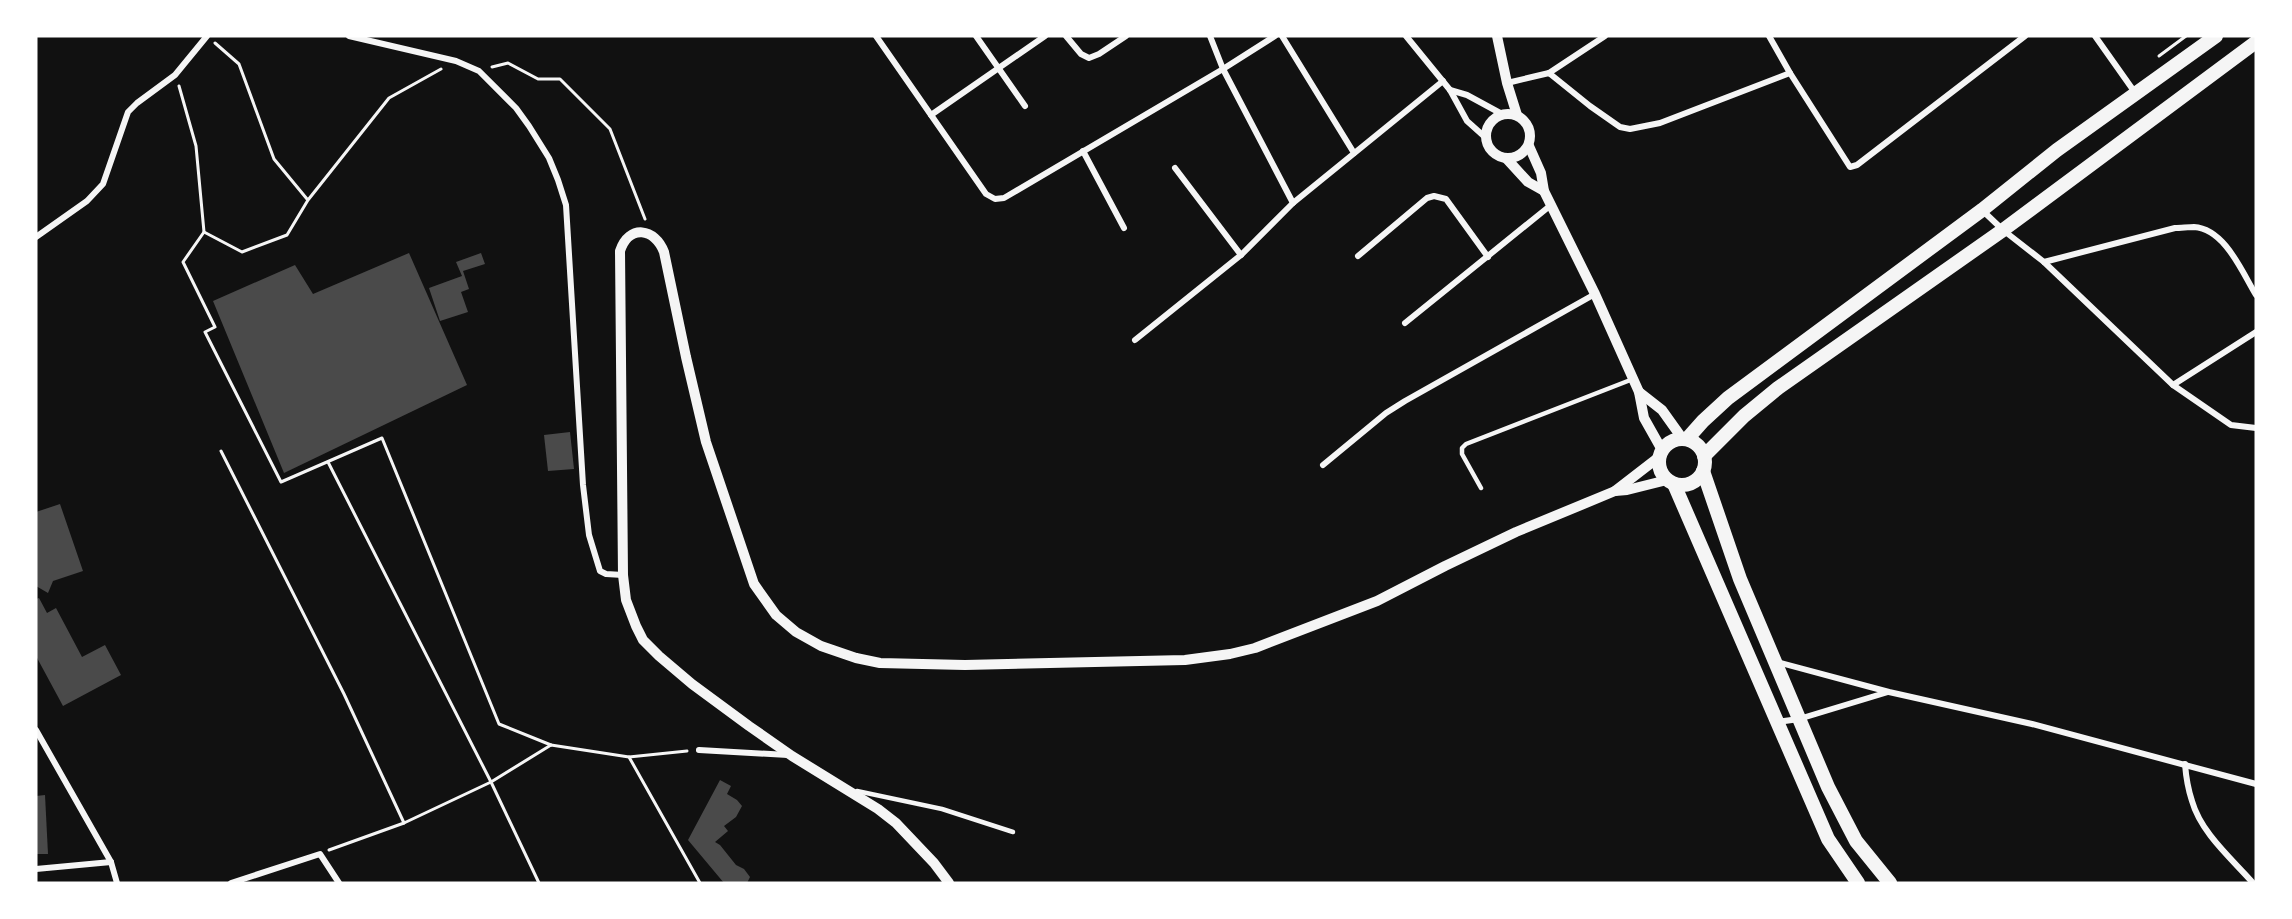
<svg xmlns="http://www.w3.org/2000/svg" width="2292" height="919" font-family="'Roboto Condensed',sans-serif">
  <rect width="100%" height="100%" fill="#111"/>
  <g fill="#4a4a4a">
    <path d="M 409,253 L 467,385 L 284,473 L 213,301 L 295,265 L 313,294 Z"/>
    <path d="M 481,253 L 485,264 L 463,271 L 469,289 L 461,292 L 468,312 L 440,321 L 429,288 L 462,276 L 456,262 Z"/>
    <path d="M 570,432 L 574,469 L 548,471 L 544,435 Z"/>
    <path d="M 60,504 L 83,571 L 53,581 L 48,593 L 36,586 L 36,512 Z"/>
    <path d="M 39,598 L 47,613 L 56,608 L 82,657 L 105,645 L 121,675 L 63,706 L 36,656 L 36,599 Z"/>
    <path d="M 720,780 L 731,786 L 727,794 L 737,800 L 742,806 L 736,817 L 724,826 L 728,831 L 715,842 L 720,845 L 736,865 L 744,869 L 750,877 L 747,883 L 724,883 L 688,840 Z"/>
    <path d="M 45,795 L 48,854 L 36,854 L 36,796 Z"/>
  </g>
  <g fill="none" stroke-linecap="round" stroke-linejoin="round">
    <g stroke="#f5f5f5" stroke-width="3">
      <path d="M 215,43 L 239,64 L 274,159 L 307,199"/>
      <path d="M 2159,56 L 2186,36"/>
      <path d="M 492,67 L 508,63 L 538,79 L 560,79 L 610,129 L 645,219"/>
      <path d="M 179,86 L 196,146 L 204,232 L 183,262 L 215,327 L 205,332 L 281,482 L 382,438 L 499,724 L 551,745"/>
      <path d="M 204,232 L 242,252 L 287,235 L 308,200 L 389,98 L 441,69"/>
      <path d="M 221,451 L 344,694 L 404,823 L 491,782 L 328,462"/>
      <path d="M 629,757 L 687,751"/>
      <path d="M 329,850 L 404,823"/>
      <path d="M 539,883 L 491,782 L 551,745 L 629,757 L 700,883"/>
    </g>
    <g stroke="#f5f5f5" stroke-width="4.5">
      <path d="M 1481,488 L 1462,454 L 1462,448 L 1466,444 L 1633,379"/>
      <path d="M 857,791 L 942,809 L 1013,832"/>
    </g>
    <g stroke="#f5f5f5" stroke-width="6">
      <path d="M 349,36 L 456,61 L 479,71 L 516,108 L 529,126 L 549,158 L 558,180 L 566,205 L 583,485 L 589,535 L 600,571 L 606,574 L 623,575"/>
      <path d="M 876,36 L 986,194 L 995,199 L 1004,198 L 1223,69 L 1275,36"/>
      <path d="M 976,36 L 1025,106"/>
      <path d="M 1066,36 L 1081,54 L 1089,58 L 1099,54 L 1126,36"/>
      <path d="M 1210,36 L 1223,69 L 1293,203"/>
      <path d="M 1282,36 L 1354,153"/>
      <path d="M 1406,36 L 1450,90 L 1467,121 L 1486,138"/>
      <path d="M 1769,36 L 1790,73"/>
      <path d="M 2095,36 L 2136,94"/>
      <path d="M 1549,73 L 1605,36"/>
      <path d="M 1507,83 L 1549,73 L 1590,106 L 1620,127 L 1630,129 L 1660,123 L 1790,73 L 1850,167 L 1857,165 L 2025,36"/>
      <path d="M 1450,90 L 1467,95 L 1502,114"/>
      <path d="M 931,115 L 1045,36"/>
      <path d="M 1083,151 L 1124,228"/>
      <path d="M 1175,168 L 1241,255"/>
      <path d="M 1983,211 L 2003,230 L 2044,262 L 2173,385 L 2231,425 L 2256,428"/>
      <path d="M 36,237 L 87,201 L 103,184 L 128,112 L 137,103 L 175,75 L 207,36"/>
      <path d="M 1358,256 L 1427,198 L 1434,196 L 1446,199 L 1488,257"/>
      <path d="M 2044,262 L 2175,228 C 2181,228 2188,227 2194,227 C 2225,229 2242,272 2256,295"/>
      <path d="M 1405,323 L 1551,205"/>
      <path d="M 1135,340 L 1241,255 L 1293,203 L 1443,81"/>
      <path d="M 2173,385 L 2256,332"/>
      <path d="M 1323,465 L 1386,413 L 1405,401 L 1595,294"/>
      <path d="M 1777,662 L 1889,692 L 2032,724 L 2256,784"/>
      <path d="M 1777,722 L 1799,719 L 1888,692"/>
      <path d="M 36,730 L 111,862 L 117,883"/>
      <path d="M 699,750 L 788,755"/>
      <path d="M 2185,764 C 2186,777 2188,789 2192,801 C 2201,833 2232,859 2253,883"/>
      <path d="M 36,869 L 111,862"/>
      <path d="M 231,883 L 320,854 L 339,883"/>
    </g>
    <g stroke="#f5f5f5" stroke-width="10">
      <path d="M 1497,36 L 1507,83 L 1517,115"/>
      <circle cx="1508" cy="136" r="22"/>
      <path d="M 1529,146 L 1541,173 L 1544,191 L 1595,294 L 1639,392 L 1644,418 L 1662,450"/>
      <path d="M 1506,158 L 1528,182 L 1544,191"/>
      <path d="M 1639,392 L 1662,410 L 1682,438"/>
      <path d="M 1615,491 L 1659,457"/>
      <path d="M 949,883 L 934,863 L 896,823 L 878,809 L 792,756 L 749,726 L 692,684 L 659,656 L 643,640 L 636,626 L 626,600 L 623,575 L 620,251 C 629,224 655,228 664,252 L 686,357 L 706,442 L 754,584 L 776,615 L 796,632 L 821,646 L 856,658 L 880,663 L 965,665 L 1185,660 L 1230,654 L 1255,648 L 1377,601 L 1445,566 L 1516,532 L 1615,491 L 1627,490 L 1667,480"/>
    </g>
    <g stroke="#f5f5f5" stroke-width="14">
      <circle cx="1682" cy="462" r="23"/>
      <path d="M 1687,439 L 1703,421 L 1728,398 L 1982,210 L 2057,150 L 2216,36"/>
      <path d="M 1704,456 L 1744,416 L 1778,388 L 2003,230 L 2256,42"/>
      <path d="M 1703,471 L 1740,579 L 1828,787 L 1856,841 L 1890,883"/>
      <path d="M 1674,484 L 1828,839 L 1858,883"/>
    </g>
  </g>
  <rect width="2292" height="919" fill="none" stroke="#ffffff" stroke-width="75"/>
</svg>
